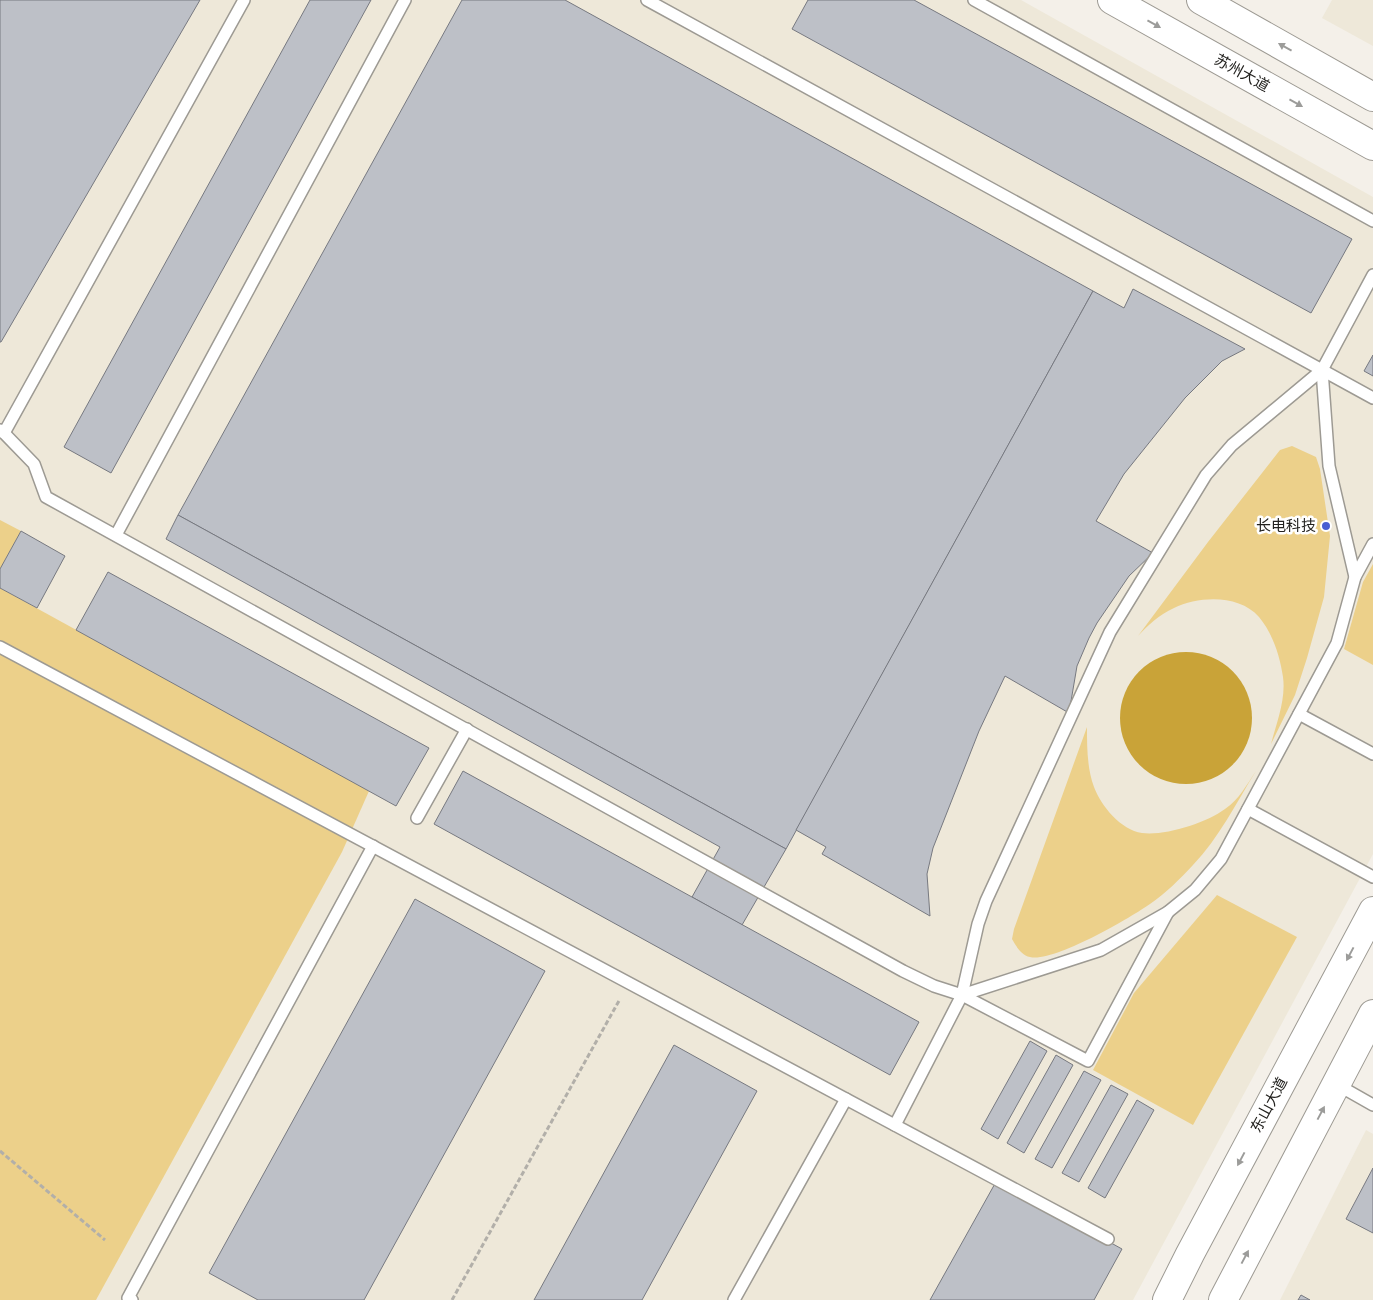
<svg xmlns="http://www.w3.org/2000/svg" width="1373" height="1300" font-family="'Noto Serif','Noto Sans SC',serif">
  <rect width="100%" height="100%" fill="#f4f0e9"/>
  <g fill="#eee8d9">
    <path d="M 0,0 L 1021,0 L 1373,197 L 1373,854 L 1133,1300 L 0,1300 Z"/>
    <path d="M 1332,0 L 1373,0 L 1373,46 L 1322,18 Z"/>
    <path d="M 1366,1130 L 1373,1134 L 1373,1300 L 1280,1300 Z"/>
  </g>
  <g fill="#ecd08a">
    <path d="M 1292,446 L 1316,457 L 1320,469 L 1330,536 L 1324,597 L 1307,658 L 1295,695 L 1271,744 C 1277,722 1286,699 1283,677 C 1280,656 1273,634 1259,617 C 1239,594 1199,596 1174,608 C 1159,615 1148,625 1138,636 L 1208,542 L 1280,450 Z"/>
    <path d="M 0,520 L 21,531 L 0,569 Z"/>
    <path d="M 1373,564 L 1373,665 L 1344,649 L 1363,582 Z"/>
    <path d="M 0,588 L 369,791 L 342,852 L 96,1300 L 0,1300 Z"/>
    <path d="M 1087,727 C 1087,747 1087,768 1094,787 C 1101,806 1121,830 1142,833 C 1165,836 1206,823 1225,809 C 1239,800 1247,784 1256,771 C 1236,803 1219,838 1193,865 C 1180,879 1166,893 1150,904 C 1130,918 1053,963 1030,957 C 1021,955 1016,946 1012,939 L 1014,929 Z"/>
    <path d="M 1217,895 L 1297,937 L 1193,1125 L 1093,1070 L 1134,993 Z"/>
  </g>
  <circle fill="#c9a338" cx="1186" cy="718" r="66"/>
  <g fill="#bdc0c7" stroke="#777980">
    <path d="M 0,0 L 200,0 L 1,342 L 0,342 Z"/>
    <path d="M 310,0 L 371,0 L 111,473 L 64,447 Z"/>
    <path d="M 462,0 L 565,0 L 1093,291 L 786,849 L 178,515 Z"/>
    <path d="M 808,0 L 914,0 L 1352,239 L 1311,313 L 792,29 Z"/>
    <path d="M 1133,289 L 1245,349 L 1222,361 L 1185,398 L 1124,474 L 1096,521 L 1153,553 L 1129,576 L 1097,623 L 1089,638 L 1077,666 L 1069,713 L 1005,676 L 979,731 L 933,848 L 927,874 L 930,916 L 822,854 L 826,847 L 796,830 L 1093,291 L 1124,308 Z"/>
    <path d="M 1373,355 L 1373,376 L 1364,371 Z"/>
    <path d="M 178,515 L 786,849 L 742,925 L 692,897 L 720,847 L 166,539 Z"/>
    <path d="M 21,531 L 65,556 L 37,608 L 0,588 L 0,569 Z"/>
    <path d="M 108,572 L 429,748 L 396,806 L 76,630 Z"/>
    <path d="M 463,771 L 919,1022 L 890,1075 L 434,824 Z"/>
    <path d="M 415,899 L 545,971 L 364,1300 L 258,1300 L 209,1273 Z"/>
    <path d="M 1030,1041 L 1047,1051 L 998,1139 L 981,1129 Z"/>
    <path d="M 674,1045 L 757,1091 L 642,1300 L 534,1300 Z"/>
    <path d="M 1056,1055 L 1073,1065 L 1024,1153 L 1007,1143 Z"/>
    <path d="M 1084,1071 L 1101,1080 L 1052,1168 L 1035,1159 Z"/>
    <path d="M 1111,1085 L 1128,1094 L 1079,1182 L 1062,1173 Z"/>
    <path d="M 1137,1100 L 1154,1110 L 1105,1198 L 1088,1188 Z"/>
    <path d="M 1373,1168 L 1373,1233 L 1346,1219 Z"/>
    <path d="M 997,1180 L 1122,1249 L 1094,1300 L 930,1300 Z"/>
    <path d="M 1301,1295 L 1310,1300 L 1298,1300 Z"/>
  </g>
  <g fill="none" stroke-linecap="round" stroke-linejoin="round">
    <g stroke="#9d9a93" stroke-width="14">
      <g id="lane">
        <path d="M 647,0 L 1373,398"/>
        <path d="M 974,0 L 1373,221"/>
        <path d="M 1322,370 L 1329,466 L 1355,577"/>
        <path d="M 0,430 L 4,433 L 34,464 L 46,497 L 903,971 L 934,986 L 962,995 L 978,924 L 986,901 L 1110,632 L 1206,475 L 1232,445 L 1322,370 L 1373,275"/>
        <path d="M 4,433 L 244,0"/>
        <path d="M 116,535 L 405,0"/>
        <path d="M 0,647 L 1108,1239"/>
        <path d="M 1299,714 L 1373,754"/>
        <path d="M 1248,809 L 1373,877"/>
        <path d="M 417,818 L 467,729"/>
        <path d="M 962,995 L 1088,1061 L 1168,912"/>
        <path d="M 1336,1084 L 1373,1105"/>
        <path d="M 895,1125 L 962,995 L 1101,950 L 1168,912 L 1195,890 L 1221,859 L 1337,643 L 1355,577 L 1373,544"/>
        <path d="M 132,1300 L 128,1298 L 373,846"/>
        <path d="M 734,1300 L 846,1099"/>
      </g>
    </g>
    <g stroke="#9d9a93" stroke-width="30">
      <g id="secondary">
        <path d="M 1112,0 L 1373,146"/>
        <path d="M 1201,0 L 1373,97"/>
        <path d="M 1167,1300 L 1190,1254 L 1373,911"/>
        <path d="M 1223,1300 L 1373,1014"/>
      </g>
    </g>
    <g stroke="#b2afa9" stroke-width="3" stroke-dasharray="5 2.5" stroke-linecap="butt">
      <path d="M 0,1151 L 105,1240"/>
      <path d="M 452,1300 L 620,999"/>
    </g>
    <use href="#lane" stroke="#fff" stroke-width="11"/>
    <use href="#secondary" stroke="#fff" stroke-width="28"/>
  </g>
  <defs><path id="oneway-solid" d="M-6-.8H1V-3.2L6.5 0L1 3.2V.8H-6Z" transform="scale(1.25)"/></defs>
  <g fill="#9c9c9a">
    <use href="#oneway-solid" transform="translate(1154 24) rotate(29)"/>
    <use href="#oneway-solid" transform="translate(1285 47) rotate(-151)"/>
    <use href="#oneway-solid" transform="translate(1296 103) rotate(29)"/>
    <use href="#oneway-solid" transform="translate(1350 954) rotate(118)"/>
    <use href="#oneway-solid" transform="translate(1321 1113) rotate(-62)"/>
    <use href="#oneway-solid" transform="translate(1241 1159) rotate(118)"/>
    <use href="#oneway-solid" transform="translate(1245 1257) rotate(-62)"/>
  </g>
  <circle fill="#495ed2" stroke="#fff" stroke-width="2" cx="1326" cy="526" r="5"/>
  <g text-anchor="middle" stroke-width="5" stroke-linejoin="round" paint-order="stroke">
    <g font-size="15" fill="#23221f" stroke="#fff">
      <text transform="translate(1242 73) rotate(29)" y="5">苏州大道</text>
      <text transform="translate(1269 1105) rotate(-62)" y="5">东山大道</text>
    </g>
    <g font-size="15" fill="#23221f" stroke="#fff" text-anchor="end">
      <text x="1316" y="531">长电科技</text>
    </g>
  </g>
</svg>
